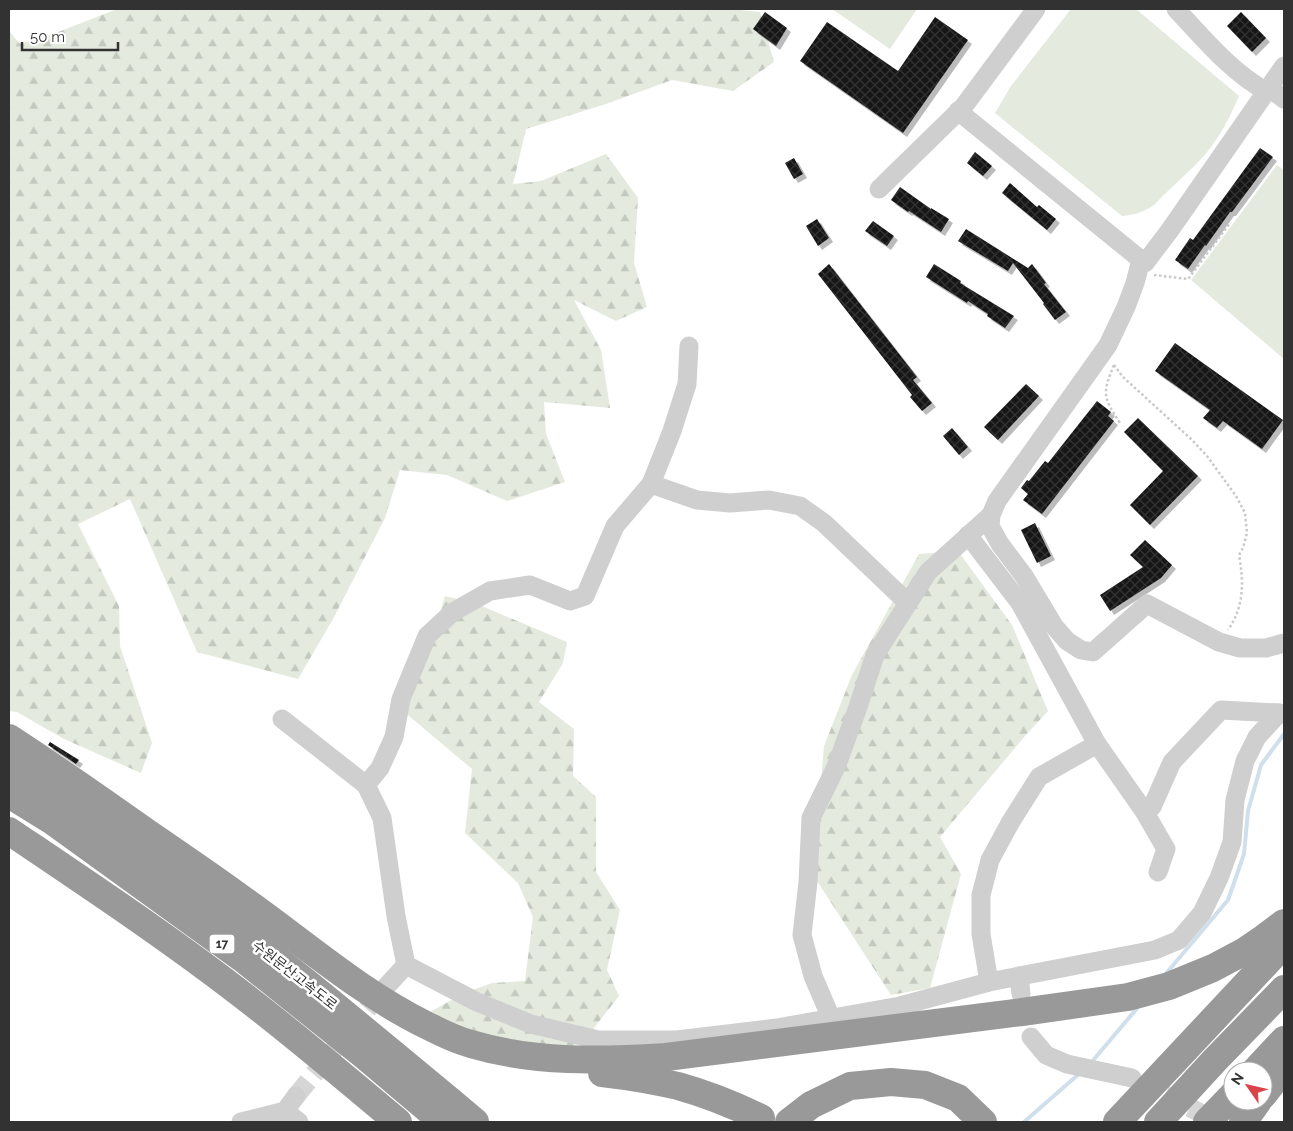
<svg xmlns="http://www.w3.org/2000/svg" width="1293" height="1131" font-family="Raleway,'Noto Sans KR',sans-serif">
  <defs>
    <pattern id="forest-firs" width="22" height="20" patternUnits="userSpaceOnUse" patternTransform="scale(1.25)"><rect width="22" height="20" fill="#e4eade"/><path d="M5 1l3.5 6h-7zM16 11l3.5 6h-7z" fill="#c4c9bf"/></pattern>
    <pattern id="building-cross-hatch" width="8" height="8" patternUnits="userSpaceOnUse" patternTransform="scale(1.25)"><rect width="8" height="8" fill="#191919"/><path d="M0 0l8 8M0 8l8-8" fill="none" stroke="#323232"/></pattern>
    <filter id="shadow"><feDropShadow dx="4" dy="4" stdDeviation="0" flood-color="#0004"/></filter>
  </defs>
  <rect width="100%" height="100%" fill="#fff"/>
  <g fill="#e4eade">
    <path d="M 832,9 L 917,9 L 890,49 Z"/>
    <path d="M 1071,9 L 1136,9 L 1239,96 C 1229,119 1218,141 1201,159 C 1186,175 1169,189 1154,205 C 1143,212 1135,215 1122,216 L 995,113 L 1011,86 Z"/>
    <path d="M 1277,165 L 1284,170 L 1284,359 L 1191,280 Z"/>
  </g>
  <g fill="url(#forest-firs)">
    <path d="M 117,9 L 730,9 L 760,12 L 774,62 L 733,91 L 672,80 L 606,104 L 526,129 L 513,184 L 541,181 L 606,154 L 638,198 L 634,263 L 647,307 L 616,321 L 574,300 L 601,350 L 610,408 L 544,402 L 546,434 L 565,482 L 507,501 L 447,475 L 400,470 L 385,518 L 333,619 L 298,679 L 197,652 L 130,499 L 78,524 L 119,606 L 120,646 L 152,743 L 141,773 L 64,739 L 17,712 L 9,711 L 9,31 L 20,44 L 48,36 Z"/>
    <path d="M 958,551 L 1012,625 L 1048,711 L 1025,736 L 940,837 L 961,874 L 930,988 L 891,995 L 817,881 L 815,854 L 824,746 L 852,675 L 919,554 Z"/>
    <path d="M 445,596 L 477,604 L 567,642 L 563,663 L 539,702 L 574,729 L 573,776 L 596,797 L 596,872 L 620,910 L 607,970 L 619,996 L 590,1033 L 563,1053 L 414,1021 L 464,993 L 492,983 L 525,981 L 533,917 L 518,883 L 465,833 L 472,769 L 402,710 L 427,655 Z"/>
  </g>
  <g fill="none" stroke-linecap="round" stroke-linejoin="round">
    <g stroke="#cfdfeb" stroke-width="4">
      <path d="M 1164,976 L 1228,900 L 1244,854 L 1248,811 L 1261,765 L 1284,734"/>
      <path d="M 1090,1064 L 1139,1006"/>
      <path d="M 1024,1122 L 1080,1073"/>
    </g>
  </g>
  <g fill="url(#building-cross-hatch)" filter="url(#shadow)">
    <path d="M 765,12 L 787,28 L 776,46 L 753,29 Z"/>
    <path d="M 1241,12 L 1266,38 L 1252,52 L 1227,26 Z"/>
    <path d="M 935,17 L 968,40 L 903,133 L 800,61 L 827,22 L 898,71 Z"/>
    <path d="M 1260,148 L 1273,157 L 1232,212 L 1230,212 L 1206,246 L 1205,245 L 1188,269 L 1175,260 L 1190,238 L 1193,240 Z"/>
    <path d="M 975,152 L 992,166 L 983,176 L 967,163 Z"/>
    <path d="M 794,158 L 803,174 L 794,179 L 785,163 Z"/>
    <path d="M 1010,183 L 1037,207 L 1039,205 L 1056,219 L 1047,230 L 1002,193 Z"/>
    <path d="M 900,187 L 931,209 L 931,208 L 949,219 L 941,232 L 909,211 L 908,212 L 891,200 Z"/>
    <path d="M 817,219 L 829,238 L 818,246 L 806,226 Z"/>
    <path d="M 873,221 L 894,236 L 887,246 L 865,231 Z"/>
    <path d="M 966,229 L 1028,268 L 1032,264 L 1046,283 L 1044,284 L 1066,312 L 1055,320 L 1043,304 L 1044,303 L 1013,263 L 1008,271 L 958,241 Z"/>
    <path d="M 829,264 L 917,377 L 913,380 L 932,403 L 922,411 L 910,397 L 912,395 L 818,274 Z"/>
    <path d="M 934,264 L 961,281 L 960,283 L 1014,316 L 1005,328 L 987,316 L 988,314 L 968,301 L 967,303 L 926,277 Z"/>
    <path d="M 1175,343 L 1283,420 L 1262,449 L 1223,421 L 1217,428 L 1203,418 L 1210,410 L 1155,371 Z"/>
    <path d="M 1026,384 L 1039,396 L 998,440 L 984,427 Z"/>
    <path d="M 1097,401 L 1111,412 L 1108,416 L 1114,421 L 1042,514 L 1023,500 L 1028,494 L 1021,488 L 1027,480 L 1029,481 L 1045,461 L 1048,463 Z"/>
    <path d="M 1138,418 L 1198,476 L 1150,525 L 1130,505 L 1163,471 L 1124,432 Z"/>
    <path d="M 952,428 L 968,447 L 959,455 L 943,436 Z"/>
    <path d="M 1035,523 L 1051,556 L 1037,563 L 1021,530 Z"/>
    <path d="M 1145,540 L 1172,565 L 1161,578 L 1110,611 L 1100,595 L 1143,567 L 1130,555 Z"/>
    <path d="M 50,742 L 79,760 L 76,764 L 48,745 Z"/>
  </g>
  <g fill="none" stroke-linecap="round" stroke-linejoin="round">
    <g stroke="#d6d6d6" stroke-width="19" stroke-dasharray="19 9" stroke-linecap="butt">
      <path d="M 1140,1082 L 1218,1122"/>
      <path d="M 296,1096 L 384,989"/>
    </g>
    <g stroke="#c9c9c9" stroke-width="2.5" stroke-dasharray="2.5 2.5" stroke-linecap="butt">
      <path d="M 1154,275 L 1188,279 L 1230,223"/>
      <path d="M 1114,365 L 1123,377 L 1191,439 L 1207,456 L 1236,496 L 1245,513 L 1247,533 L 1243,548 L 1239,555 C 1244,582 1244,607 1228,630"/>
      <path d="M 1114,365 C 1102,394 1103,397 1120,423"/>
    </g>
    <g stroke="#cfcfcf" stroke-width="19">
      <path d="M 1176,9 C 1204,39 1230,71 1267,92"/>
      <path d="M 1269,88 L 1284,99"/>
      <path d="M 958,111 L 1145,263 L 1170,230 L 1284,66"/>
      <path d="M 879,189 L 964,106 L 1036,9"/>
      <path d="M 1141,260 L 1135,283 L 1126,307 L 1108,345 L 997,501 L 991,515 L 990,526 L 1000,544 L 1024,576 L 1054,626 L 1067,641 L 1081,650 L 1093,652 L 1147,604 L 1219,642 L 1240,648 L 1266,648 L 1284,643"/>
      <path d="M 651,484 L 697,500 L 730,503 L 769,500 L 800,506 L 824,523 L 908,603"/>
      <path d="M 968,535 L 1020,603 L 1097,744 L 1144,811 L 1166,849 L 1158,872"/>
      <path d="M 282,719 L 366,785 L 382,818 L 396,916 L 406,965"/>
      <path d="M 366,785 L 380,768 L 394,737 L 401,699 L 427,636 L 453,612 L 490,591 L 530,585 L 570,601 L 585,596 L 615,526 L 651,484 L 672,431 L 687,384 L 689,346"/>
      <path d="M 1144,811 L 1152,807 L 1172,762 L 1221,710 L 1279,713 L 1284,714"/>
      <path d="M 1019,976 L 1021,994"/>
      <path d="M 989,982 L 981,934 L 981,895 L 990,860 L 1010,823 L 1039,777 L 1097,744"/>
      <path d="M 384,989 L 406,965 L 477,1002 L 531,1024 L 598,1040 L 677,1040 L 777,1028 L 900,1006 L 989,982 L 1155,950 L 1179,940 L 1202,913 L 1219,878 L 1232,842 L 1235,800 L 1245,761 L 1257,737 L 1279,713"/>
      <path d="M 831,1018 L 813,976 L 802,935 L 808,882 L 811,818 L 836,767 L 858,707 L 875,655 L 928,572 L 991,515"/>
      <path d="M 1031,1037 L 1046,1055 L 1067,1064 L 1132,1078"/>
      <path d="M 285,1111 L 299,1122"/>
      <path d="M 241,1122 L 285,1111 L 296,1096"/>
    </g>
    <g stroke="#999" stroke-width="28">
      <path d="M 9,738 C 55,768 101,800 146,832 C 178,854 211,876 242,899 C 303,942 359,992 426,1025 C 440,1032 455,1040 471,1044 C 535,1063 601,1061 666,1057 L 1022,1012 L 1128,997 L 1169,986 L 1213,968 L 1245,951 L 1264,938 L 1284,923"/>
      <path d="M 9,769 C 70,809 131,849 190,892 C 281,960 368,1033 455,1105 L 475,1122"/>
      <path d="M 9,794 L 51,820 L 246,961 L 365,1056 L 443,1122"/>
      <path d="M 9,831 C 92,887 175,942 254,1004 C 303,1042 350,1082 398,1122"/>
      <path d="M 1255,1071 L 1284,1040"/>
      <path d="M 602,1073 C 628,1076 653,1080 678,1086 C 707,1094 734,1105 761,1118"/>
      <path d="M 1263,1095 L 1284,1068"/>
      <path d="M 789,1122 L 811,1105 L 850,1086 L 891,1082 L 925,1085 L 958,1098 L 983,1122"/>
      <path d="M 1117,1122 L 1284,944"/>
      <path d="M 1158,1122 L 1215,1060 L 1284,989"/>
      <path d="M 1207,1122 L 1233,1095"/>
      <path d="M 1243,1122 L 1258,1101"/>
    </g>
  </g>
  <g text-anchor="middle" stroke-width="5" stroke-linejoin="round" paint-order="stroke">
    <rect fill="#fff" stroke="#707070" stroke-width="1" x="209.5" y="934.5" width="25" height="19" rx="4"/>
    <g font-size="12" font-weight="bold" fill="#323232">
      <text x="222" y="948">17</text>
    </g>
    <g font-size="14" fill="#323232" stroke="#fff">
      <text transform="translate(295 975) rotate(38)" y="5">수원문산고속도로</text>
    </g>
  </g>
  <rect width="1293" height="1131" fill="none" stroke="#323232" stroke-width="20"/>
  <g transform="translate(1248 1086) rotate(304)"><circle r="24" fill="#ffffff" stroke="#adadad"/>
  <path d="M0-4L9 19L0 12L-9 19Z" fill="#d94349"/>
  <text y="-8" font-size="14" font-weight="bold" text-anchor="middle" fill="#323232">N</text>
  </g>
  <path d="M22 42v8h96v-8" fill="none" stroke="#323232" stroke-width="2.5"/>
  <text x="30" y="42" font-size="15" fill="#323232" stroke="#ffffff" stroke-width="4" paint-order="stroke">50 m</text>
</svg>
